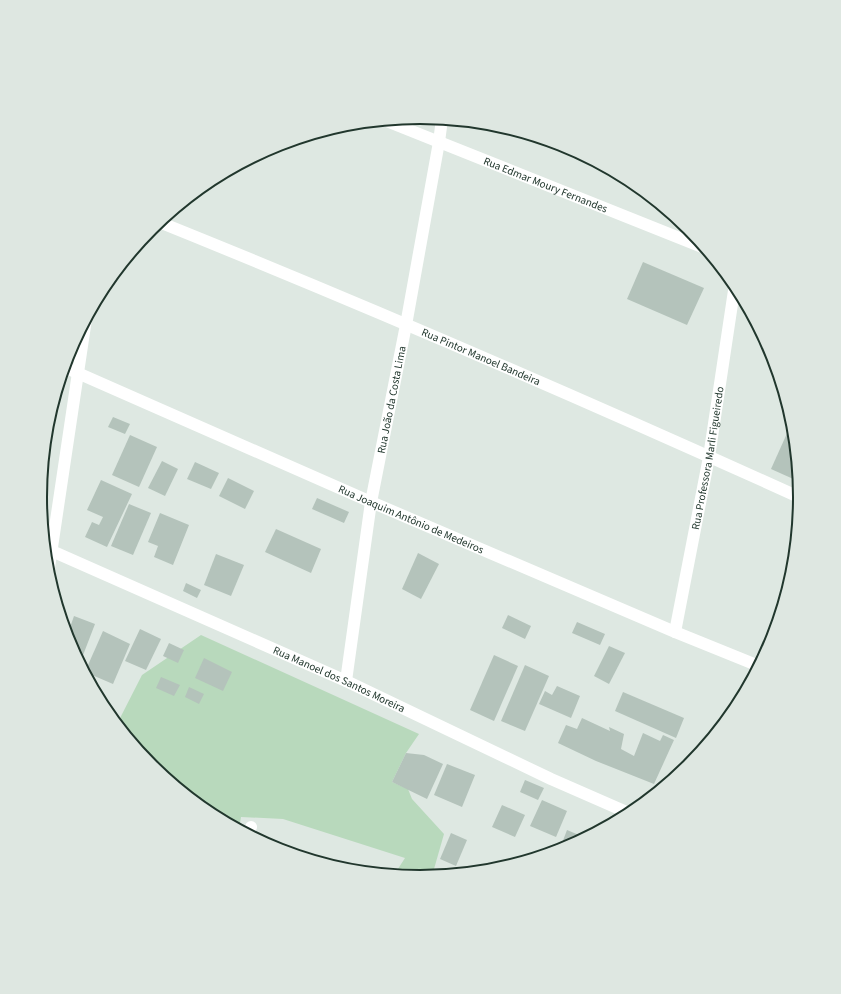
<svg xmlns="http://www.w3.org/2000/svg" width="841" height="994" font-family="'Source Sans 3',sans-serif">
  <rect width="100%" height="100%" fill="#dee8e2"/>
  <path fill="#b8d9bc" d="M 201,635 L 419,734 L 406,753 L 392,782 L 408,789 L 412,799 L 444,834 L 432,876 L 420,877 L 394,875 L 405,858 L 283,819 L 241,817 L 239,829 L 208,812 L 151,766 L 117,724 L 142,675 Z"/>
  <g fill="#b4c3bb">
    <path d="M 643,262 L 704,288 L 687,325 L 627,299 Z"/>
    <path d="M 113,417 L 130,424 L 125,434 L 108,427 Z"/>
    <path d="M 793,420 L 794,423 L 800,482 L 771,469 Z"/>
    <path d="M 130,435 L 157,447 L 139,487 L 112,475 Z"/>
    <path d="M 162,461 L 178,469 L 165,496 L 148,488 Z"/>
    <path d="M 195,462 L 219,473 L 211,489 L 187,479 Z"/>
    <path d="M 228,478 L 254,491 L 245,509 L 219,496 Z"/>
    <path d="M 101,480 L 132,494 L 107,547 L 85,537 L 92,522 L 99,525 L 103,517 L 87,510 Z"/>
    <path d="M 317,498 L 349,512 L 344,523 L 312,509 Z"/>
    <path d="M 129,504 L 151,513 L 133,555 L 111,546 Z"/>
    <path d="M 160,513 L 189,525 L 173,565 L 154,557 L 158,546 L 148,542 Z"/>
    <path d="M 276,529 L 321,549 L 311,573 L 265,552 Z"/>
    <path d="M 418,553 L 439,564 L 421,599 L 402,589 Z"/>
    <path d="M 216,554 L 244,565 L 231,596 L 204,585 Z"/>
    <path d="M 186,583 L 201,590 L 197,598 L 183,591 Z"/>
    <path d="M 508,615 L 531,626 L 525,639 L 502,628 Z"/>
    <path d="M 74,616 L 95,624 L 80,663 L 69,642 L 67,636 Z"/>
    <path d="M 577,622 L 605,634 L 600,645 L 572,633 Z"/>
    <path d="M 140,629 L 161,639 L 146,670 L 125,661 Z"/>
    <path d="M 103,631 L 130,644 L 113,684 L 85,672 Z"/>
    <path d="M 169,643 L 184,650 L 178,663 L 163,656 Z"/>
    <path d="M 609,646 L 625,653 L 609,684 L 594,676 Z"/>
    <path d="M 494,655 L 518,666 L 494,721 L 470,710 Z"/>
    <path d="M 204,658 L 232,672 L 223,691 L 195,678 Z"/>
    <path d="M 525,665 L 549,676 L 525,731 L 501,721 Z"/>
    <path d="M 161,677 L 180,685 L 174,696 L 156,688 Z"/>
    <path d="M 557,686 L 580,696 L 571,718 L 539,704 L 545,691 L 552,695 Z"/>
    <path d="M 189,687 L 204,694 L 199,704 L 185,697 Z"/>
    <path d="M 623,692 L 684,718 L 676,738 L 615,711 Z"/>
    <path d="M 582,718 L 610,731 L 609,727 L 624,734 L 621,749 L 634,756 L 643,733 L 660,741 L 663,735 L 674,740 L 654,784 L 596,761 L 558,743 L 566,725 L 577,729 Z"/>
    <path d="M 406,753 L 424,755 L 443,764 L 427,799 L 392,782 Z"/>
    <path d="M 447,764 L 475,775 L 462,807 L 434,795 Z"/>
    <path d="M 525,780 L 544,788 L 538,800 L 520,792 Z"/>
    <path d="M 542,800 L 567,811 L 556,837 L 530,826 Z"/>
    <path d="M 502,805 L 525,815 L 515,837 L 492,827 Z"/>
    <path d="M 567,830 L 586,838 L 566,849 L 559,851 Z"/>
    <path d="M 451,833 L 467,840 L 456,866 L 440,859 Z"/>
  </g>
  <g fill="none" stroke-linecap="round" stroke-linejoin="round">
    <g stroke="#fff" stroke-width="12">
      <path id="s1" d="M 384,120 L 707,249"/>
      <path id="s2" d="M 159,222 C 375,309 589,402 801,498"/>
      <path id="s3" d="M 64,367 L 371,502 L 675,632 L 759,666"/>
      <path id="s4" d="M 45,548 L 346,681 L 551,779 L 631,814"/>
      <path d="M 48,574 L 86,319"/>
      <path id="s5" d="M 675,632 L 709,457 L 735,284"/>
      <path id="s6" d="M 346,681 L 371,502 L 406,325 L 439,142 L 442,119"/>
      <path d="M 248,834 L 251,827"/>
    </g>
  </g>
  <g text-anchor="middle" stroke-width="4" stroke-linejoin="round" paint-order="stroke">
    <g font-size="11" fill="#21372d" stroke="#eef6f1">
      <text dy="4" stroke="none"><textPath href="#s1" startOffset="174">Rua Edmar Moury Fernandes</textPath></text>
      <text dy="4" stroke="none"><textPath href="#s2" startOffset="349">Rua Pintor Manoel Bandeira</textPath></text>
      <text dy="4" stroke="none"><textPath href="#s6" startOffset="285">Rua João da Costa Lima</textPath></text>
      <text dy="4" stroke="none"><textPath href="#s5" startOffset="177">Rua Professora Marli Figueiredo</textPath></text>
      <text dy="4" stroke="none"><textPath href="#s3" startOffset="379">Rua Joaquim Antônio de Medeiros</textPath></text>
      <text dy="4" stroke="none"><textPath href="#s4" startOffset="322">Rua Manoel dos Santos Moreira</textPath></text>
    </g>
  </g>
  <path d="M0 0H841V994H0ZM47 497a373 373 0 1 1 746 0a373 373 0 1 1-746 0Z" fill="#dee7e1" fill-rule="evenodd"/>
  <path fill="none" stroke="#21372d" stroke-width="2" d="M47 497a373 373 0 1 1 746 0a373 373 0 1 1-746 0Z"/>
</svg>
